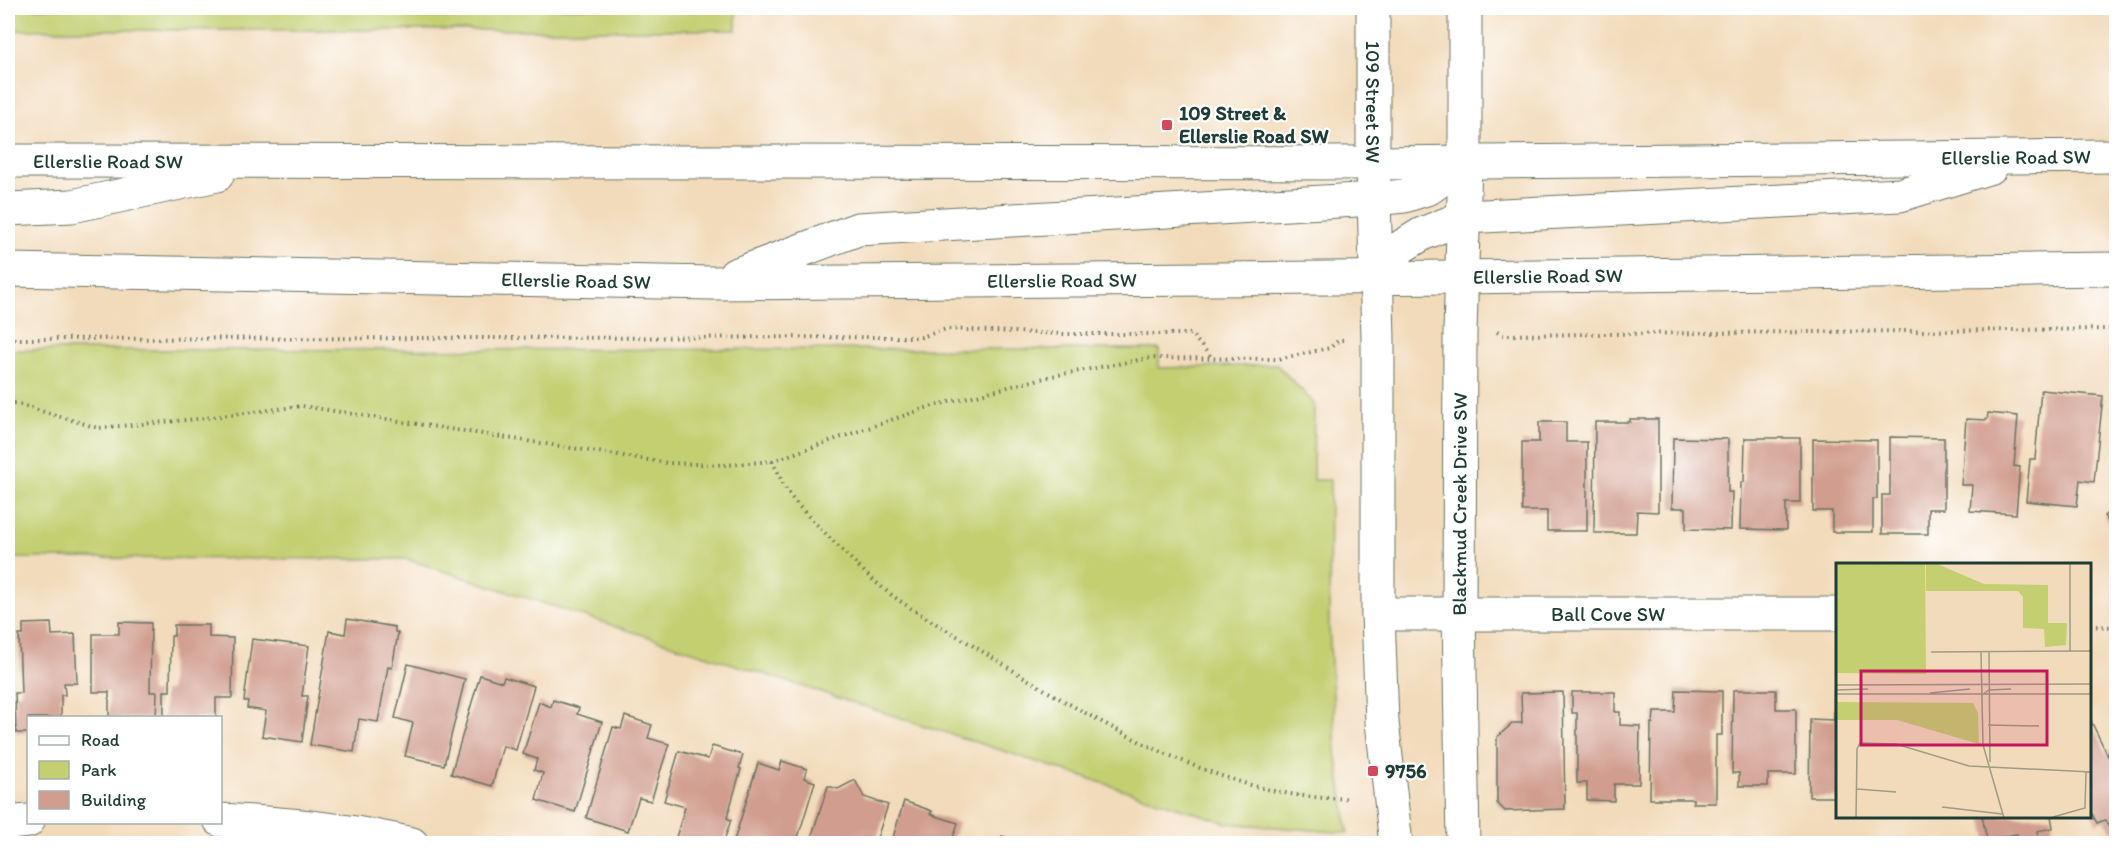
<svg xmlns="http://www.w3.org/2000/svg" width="2124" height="851" font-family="Itim,sans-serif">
  <rect width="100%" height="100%" fill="#fff"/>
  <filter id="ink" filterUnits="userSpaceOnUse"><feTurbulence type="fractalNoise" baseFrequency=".0167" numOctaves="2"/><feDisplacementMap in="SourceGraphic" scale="12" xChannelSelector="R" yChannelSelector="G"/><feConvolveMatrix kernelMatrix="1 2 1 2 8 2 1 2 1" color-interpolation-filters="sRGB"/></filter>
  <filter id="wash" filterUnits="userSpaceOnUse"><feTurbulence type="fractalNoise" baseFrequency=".008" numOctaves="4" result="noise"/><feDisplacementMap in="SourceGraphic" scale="24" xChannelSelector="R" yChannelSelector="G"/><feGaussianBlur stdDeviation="1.35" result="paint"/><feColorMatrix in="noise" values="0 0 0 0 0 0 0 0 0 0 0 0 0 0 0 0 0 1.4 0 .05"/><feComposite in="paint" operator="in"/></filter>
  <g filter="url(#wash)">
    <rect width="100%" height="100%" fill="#f2dbbb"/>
    <g fill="#c3cf71" stroke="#718652" stroke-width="1.5">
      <rect x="8" y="8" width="728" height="22"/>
      <path d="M 1159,349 L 1159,368 L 1277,365 L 1314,403 L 1313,480 L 1330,480 L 1329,626 L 1336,751 L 1348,833 L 1227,823 L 406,559 L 8,558 L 8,350 Z"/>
    </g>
    <g id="blocks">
      <g fill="#d09d8e">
        <path d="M 2041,390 L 2103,396 L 2094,482 L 2080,480 L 2077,506 L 2026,501 L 2030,459 L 2035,459 Z"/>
        <path d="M 1988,413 L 2018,416 L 2014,466 L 2020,467 L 2016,514 L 1970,511 L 1972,485 L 1961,485 L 1966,419 L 1987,420 Z"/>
        <path d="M 1630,419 L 1658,419 L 1658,512 L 1637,511 L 1636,533 L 1594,533 L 1595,422 L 1630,422 Z"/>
        <path d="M 1539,422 L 1566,422 L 1566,442 L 1587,442 L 1587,531 L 1547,531 L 1547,511 L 1522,511 L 1522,442 L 1539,442 Z"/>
        <path d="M 1890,437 L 1944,438 L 1944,509 L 1928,509 L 1928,534 L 1882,534 L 1882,495 L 1890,495 Z"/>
        <path d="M 1673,438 L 1728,439 L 1728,492 L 1732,492 L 1731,530 L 1686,529 L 1686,508 L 1672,508 Z"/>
        <path d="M 1745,438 L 1800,438 L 1800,503 L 1786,503 L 1786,530 L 1740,529 L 1741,482 L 1744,482 Z"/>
        <path d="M 1813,439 L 1877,440 L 1877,499 L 1873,499 L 1873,532 L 1832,532 L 1832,511 L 1813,511 Z"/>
        <path d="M 2116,505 L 2116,529 L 2104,516 Z"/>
        <path d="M 347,619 L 395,627 L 395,632 L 398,633 L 392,668 L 388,667 L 378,722 L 359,719 L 354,752 L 310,745 L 329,631 L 345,634 Z"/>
        <path d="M 119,622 L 151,623 L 150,692 L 157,692 L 156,718 L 109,718 L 109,692 L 93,692 L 93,634 L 119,634 Z"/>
        <path d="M 51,623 L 52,635 L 75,634 L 77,683 L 64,683 L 65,695 L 61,695 L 61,718 L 28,718 L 28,733 L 16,733 L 15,693 L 21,693 L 19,635 L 23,635 L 23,624 Z"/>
        <path d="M 174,625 L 209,625 L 209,637 L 233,638 L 232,698 L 216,698 L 216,718 L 164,718 L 164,691 L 170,691 L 171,636 L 174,636 Z"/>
        <path d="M 252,639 L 309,646 L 302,696 L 308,696 L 302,742 L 262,736 L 266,711 L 247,708 L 248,701 L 244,701 Z"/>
        <path d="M 408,664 L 465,679 L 444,765 L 405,756 L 413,723 L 395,718 Z"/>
        <path d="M 480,675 L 502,682 L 504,677 L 534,686 L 516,750 L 503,746 L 492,786 L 451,774 Z"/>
        <path d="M 1676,690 L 1722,691 L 1722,735 L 1716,735 L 1716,803 L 1693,803 L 1693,799 L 1650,799 L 1651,723 L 1653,723 L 1654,712 L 1675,712 Z"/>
        <path d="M 1733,690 L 1776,690 L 1776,709 L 1796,709 L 1796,774 L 1768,774 L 1768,786 L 1739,786 L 1739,773 L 1732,773 Z"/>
        <path d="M 1834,690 L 1838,690 L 1838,797 L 1809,797 L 1810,719 L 1834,720 Z"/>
        <path d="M 1563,692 L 1565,809 L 1505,811 L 1497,803 L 1497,737 L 1513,723 L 1522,723 L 1521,693 Z"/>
        <path d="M 1572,692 L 1615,692 L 1615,712 L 1620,712 L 1620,725 L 1640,726 L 1639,784 L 1614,784 L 1614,801 L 1587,800 L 1587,783 L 1577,783 L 1577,713 L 1572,713 Z"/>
        <path d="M 553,700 L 579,708 L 577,714 L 602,722 L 575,812 L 536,800 L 543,773 L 534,770 L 537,759 L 523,754 L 539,702 L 551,707 Z"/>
        <path d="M 625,716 L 652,725 L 648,738 L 669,744 L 651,801 L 639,798 L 628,831 L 586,818 L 613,727 L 621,729 Z"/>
        <path d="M 2090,719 L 2108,756 L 2109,751 L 2116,747 L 2116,832 L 2113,834 L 2105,820 L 2097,823 L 2090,810 Z"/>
        <path d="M 712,746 L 743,755 L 739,768 L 741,769 L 727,818 L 731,820 L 723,844 L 674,844 L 685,807 L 664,801 L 679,751 L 708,759 Z"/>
        <path d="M 782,761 L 807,769 L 804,778 L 815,782 L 796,844 L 733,844 L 758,763 L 779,770 Z"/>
        <path d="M 855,780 L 864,797 L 888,805 L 875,844 L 809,844 L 828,786 L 838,789 Z"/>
        <path d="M 904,801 L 932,811 L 930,814 L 958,823 L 951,844 L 891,844 Z"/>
        <path d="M 1982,816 L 2051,816 L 2053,828 L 2037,831 L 2039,840 L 2023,844 L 2019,844 L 2017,834 L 1987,840 Z"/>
        <path d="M 1002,836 L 1023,843 L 1023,844 L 999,844 Z"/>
      </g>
    </g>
  </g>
  <g filter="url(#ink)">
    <use href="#blocks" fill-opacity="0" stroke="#697463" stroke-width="1.5"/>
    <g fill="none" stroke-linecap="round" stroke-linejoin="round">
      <g stroke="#697463" stroke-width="35">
        <g id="minor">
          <path id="s1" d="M 1373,8 L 1373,163 L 1378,338 L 1378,614 L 1382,722 L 1396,844"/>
          <path id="s2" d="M 1378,614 L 1838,614"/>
          <path d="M 220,820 C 284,823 349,829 412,844"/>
          <path d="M 8,823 L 28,821"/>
          <path id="s3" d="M 1463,844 L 1459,614 L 1460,333 L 1465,162 L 1465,8"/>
        </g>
      </g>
      <g stroke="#697463" stroke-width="35">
        <g id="major">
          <path id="s4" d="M 8,161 L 1373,163 L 2116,156"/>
          <path d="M 8,209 L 72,206 L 217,175"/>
          <path id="s5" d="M 8,270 L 713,283 L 1460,277 L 2116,269"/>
          <path d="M 735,275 L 858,229 L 1374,199 L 1404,196 L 1429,188 L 1465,162"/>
          <path d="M 1377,277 L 1401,247 L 1422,234 L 1464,217 L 1900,195 L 1991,167"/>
        </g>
      </g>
      <g stroke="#697463" stroke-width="4" stroke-dasharray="1.5 4.5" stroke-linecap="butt">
        <path d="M 1497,332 L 1502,335 L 2116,329"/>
        <path d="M 8,339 L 921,337 L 946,329 L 1065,334 L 1191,334 L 1211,357"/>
        <path d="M 8,401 L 98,428 L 197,419 L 302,406 L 668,463 L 727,465 L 772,461 L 929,407 L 1052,376 L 1150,358 L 1278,359 L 1330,348 L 1339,340 L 1343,340"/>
        <path d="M 772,461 C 777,470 781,480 786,489 C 797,507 814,521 828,536 C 846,554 864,573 884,589 C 911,611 950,631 980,650 C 1081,713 1229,804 1350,798"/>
        <path d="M 2090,626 L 2116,627"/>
      </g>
      <use href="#minor" stroke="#fff" stroke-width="33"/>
      <use href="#major" stroke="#fff" stroke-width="33"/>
    </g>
  </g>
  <g fill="#d1495b" stroke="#fff" stroke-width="2">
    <rect x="1161" y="119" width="12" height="12" rx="3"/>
    <rect x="1367" y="765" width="12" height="12" rx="3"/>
  </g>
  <g text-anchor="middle" stroke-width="4.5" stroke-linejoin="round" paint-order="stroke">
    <g font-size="20" fill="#1f3d34" stroke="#fff">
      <text dy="7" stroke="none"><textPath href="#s1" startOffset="94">109 Street SW</textPath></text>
      <text dy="7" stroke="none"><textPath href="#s4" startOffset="2008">Ellerslie Road SW</textPath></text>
      <text dy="7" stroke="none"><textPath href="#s4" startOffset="100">Ellerslie Road SW</textPath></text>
      <text dy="7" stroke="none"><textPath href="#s5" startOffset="1540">Ellerslie Road SW</textPath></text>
      <text dy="7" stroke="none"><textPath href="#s5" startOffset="568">Ellerslie Road SW</textPath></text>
      <text dy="7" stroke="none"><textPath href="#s5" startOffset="1054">Ellerslie Road SW</textPath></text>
      <text dy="7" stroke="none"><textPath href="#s3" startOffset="340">Blackmud Creek Drive SW</textPath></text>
      <text dy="7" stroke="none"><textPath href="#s2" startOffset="230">Ball Cove SW</textPath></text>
    </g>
    <g font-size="20" font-weight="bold" fill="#1f3d34" stroke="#fff" text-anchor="start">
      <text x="1179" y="120">109 Street &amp;<tspan x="1179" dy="23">Ellerslie Road SW</tspan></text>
      <text x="1385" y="778">9756</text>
    </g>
  </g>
  <g transform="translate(1836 563)">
    <rect width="255" height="255" fill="#f2dbbb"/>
    <path d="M 0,0 L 89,0 L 90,111 L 0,110 ZM 90,0 L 99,0 L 148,21 L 212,22 L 212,60 L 231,60 L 230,82 L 209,84 L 208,66 L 187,65 L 187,34 L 182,28 L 90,28 ZM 0,139 L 137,140 L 142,150 L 143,181 L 61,157 L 0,157 Z" fill="#c3cf71"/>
    <path fill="none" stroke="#9e9c85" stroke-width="1.5" d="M 153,88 L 154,199M 234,88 L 234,0M 95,89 L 255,88M 145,89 L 147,182 L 168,255M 0,122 L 255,121M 0,127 L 32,126M 94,130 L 134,126M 0,131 L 255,131M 146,132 L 153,127 L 175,126M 152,162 L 203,163M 21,226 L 60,229M 106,244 L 166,251M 217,254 L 249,245 L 250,209M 20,255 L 21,186 L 24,180 L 60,181 L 133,203 L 255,209"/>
    <path fill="#c2185b" fill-opacity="0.15" stroke="#c2185b" stroke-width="3" d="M 25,108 L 211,108 L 211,182 L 25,182 Z"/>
    <rect width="255" height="255" fill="none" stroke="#1f3d34" stroke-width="3"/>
  </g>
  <rect width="2124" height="851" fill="none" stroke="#fff" stroke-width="30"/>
  <rect x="27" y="716" width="195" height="108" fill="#ffffff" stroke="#a5b1ae" stroke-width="1.5"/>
  <rect x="39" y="736" width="30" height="9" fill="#ffffff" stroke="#a5b1ae" stroke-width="1.5"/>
  <text x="81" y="746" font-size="18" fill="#1f3d34">Road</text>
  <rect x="39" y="761" width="30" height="18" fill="#c3cf71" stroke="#a5b1ae" stroke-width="1.5"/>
  <text x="81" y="776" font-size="18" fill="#1f3d34">Park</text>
  <rect x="39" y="791" width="30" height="18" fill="#d09d8e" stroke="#a5b1ae" stroke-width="1.5"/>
  <text x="81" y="806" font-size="18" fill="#1f3d34">Building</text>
</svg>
